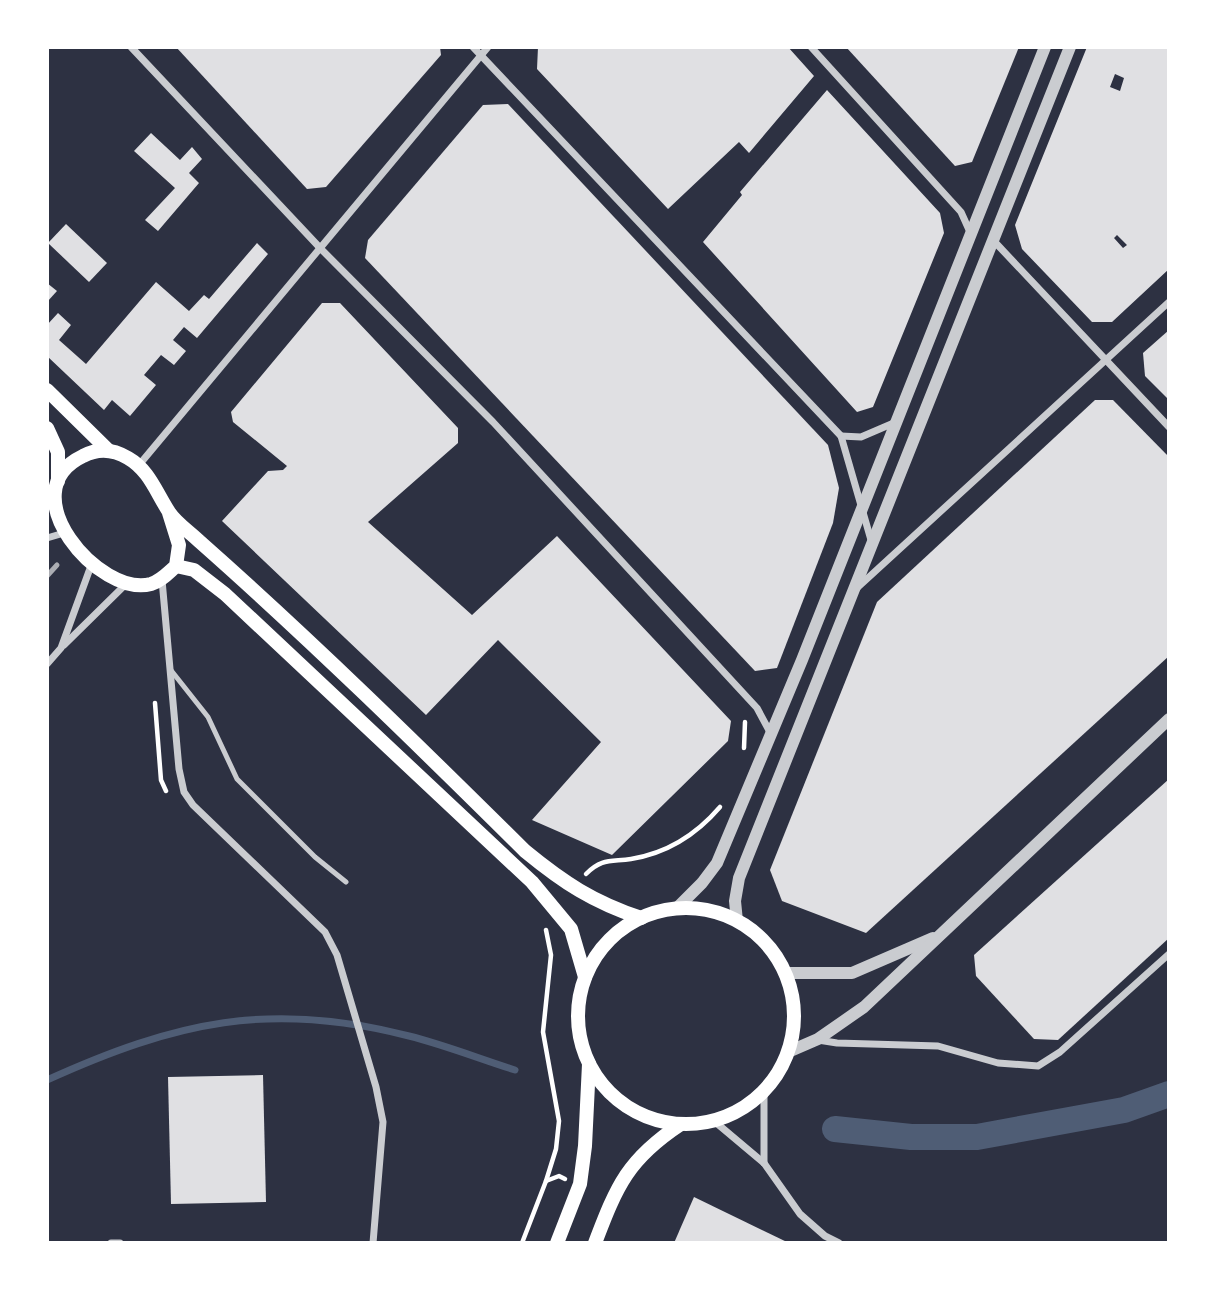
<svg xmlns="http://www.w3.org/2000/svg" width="1216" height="1290" font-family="'Exo 2',sans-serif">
  <rect width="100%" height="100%" fill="#2d3142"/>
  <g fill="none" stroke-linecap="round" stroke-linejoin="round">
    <path stroke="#4f5d75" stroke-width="7" d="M 47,1080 C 175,1022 270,1000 409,1036 C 445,1045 480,1059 515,1070"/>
    <path stroke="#4f5d75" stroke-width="26" d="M 835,1129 L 911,1137 L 977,1137 L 1124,1110 L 1169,1094"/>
  </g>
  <g fill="#e0e0e3" fill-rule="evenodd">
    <path d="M 176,47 L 440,47 L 441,55 L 326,187 L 307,189 Z"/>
    <path d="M 538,47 L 788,47 L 814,76 L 749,153 L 739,142 L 668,209 L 537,69 Z"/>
    <path d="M 846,47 L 1019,47 L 972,162 L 955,166 Z"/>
    <path d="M 1087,47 L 1169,47 L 1169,269 L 1112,322 L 1092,322 L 1022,249 L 1015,225 ZM 1115,74 L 1124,78 L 1120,91 L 1110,87 ZM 1117,235 L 1127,245 L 1123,248 L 1114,238 Z"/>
    <path d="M 827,90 L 940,213 L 944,233 L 873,407 L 857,412 L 703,242 L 742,195 L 740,192 Z"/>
    <path d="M 508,104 L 828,445 L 839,488 L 833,523 L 777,668 L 755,671 L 365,258 L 368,240 L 483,105 Z"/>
    <path d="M 151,133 L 180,160 L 192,147 L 202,159 L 189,173 L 199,183 L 158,231 L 145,220 L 175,188 L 134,151 Z"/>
    <path d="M 66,224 L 107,263 L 89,282 L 48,243 Z"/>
    <path d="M 257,243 L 268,254 L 197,338 L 184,327 L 173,340 L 186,351 L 174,365 L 161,355 L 144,375 L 156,385 L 130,416 L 112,400 L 104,410 L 47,356 L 47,325 L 58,313 L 71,325 L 59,340 L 86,364 L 156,282 L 189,311 L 204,295 L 209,299 Z"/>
    <path d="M 47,283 L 57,291 L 47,302 Z"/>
    <path d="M 322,303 L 340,303 L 458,428 L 458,443 L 368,522 L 472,615 L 557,536 L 731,721 L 728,741 L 612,855 L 532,820 L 601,742 L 498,640 L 426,715 L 222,521 L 268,471 L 283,470 L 287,466 L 233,422 L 231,412 Z"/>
    <path d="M 1169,330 L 1169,400 L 1145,376 L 1143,353 Z"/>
    <path d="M 1095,400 L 1113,400 L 1169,457 L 1169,656 L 866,933 L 782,901 L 770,870 L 877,602 Z"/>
    <path d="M 1169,779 L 1169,938 L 1058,1040 L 1034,1039 L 976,976 L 974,955 Z"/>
    <path d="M 263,1075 L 266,1202 L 171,1204 L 168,1077 Z"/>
    <path d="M 694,1197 L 789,1243 L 674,1243 Z"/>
  </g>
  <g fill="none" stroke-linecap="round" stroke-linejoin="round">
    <g stroke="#fff" stroke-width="4.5">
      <path d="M 155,703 L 161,780 L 166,791"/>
      <path d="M 744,748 L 745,722"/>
      <path d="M 586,874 C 602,858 611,862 631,859 C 668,853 696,835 720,807"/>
      <path d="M 546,930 L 551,955 L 543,1032 L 559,1121 L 556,1149 L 546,1181"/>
      <path d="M 522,1243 L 546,1181 L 559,1176 L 565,1179"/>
    </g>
    <path stroke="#caccd0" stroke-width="5" d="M 170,669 L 208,717 L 237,779 L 315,857 L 346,882"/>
    <g stroke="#caccd0" stroke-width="7">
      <path d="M 131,47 L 322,250 L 493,422 L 757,708 L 771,734"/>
      <path d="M 473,47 L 841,436 L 871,540"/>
      <path d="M 811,47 L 961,212 L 970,232"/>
      <path d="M 992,239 L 1169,427"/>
      <path d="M 841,436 L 861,437 L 896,422"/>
      <path d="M 139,465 L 488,47"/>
      <path d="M 47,538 L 64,533"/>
      <path d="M 162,580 L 179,769 L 184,792 L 193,805 L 325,932 L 337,955 L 376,1087 L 383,1122 L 373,1243"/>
      <path d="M 857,588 L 1169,302"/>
      <path d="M 64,645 L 127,583"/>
      <path d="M 47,664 L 61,648 L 92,563"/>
      <path d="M 818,1040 L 837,1043 L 938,1046 L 998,1063 L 1038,1066 L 1060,1052 L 1169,954"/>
      <path d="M 764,1092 L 764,1163"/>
      <path d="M 714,1121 L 764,1163 L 800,1214 L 825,1236 L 839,1243"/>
      <path d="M 111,1243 L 120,1243"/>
    </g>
    <g stroke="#caccd0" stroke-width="12">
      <path d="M 676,909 L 702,883 L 717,863 L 802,660 L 1045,47"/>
      <path d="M 737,921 L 735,901 L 739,878 L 1070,47"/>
      <path d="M 785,973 L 852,973 L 933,938"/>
      <path d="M 788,1052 L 818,1039 L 864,1007 L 1169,719"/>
    </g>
    <g stroke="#fff" stroke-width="14">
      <path d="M 47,390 L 108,450"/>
      <path d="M 47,428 L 58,452 L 58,481"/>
      <path d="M 169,513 L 179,545 L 176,566 C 168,573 161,581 151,584 C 100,598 8,492 83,456 C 98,448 113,449 128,458 C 149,470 156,492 169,512 C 176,523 190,532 199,541 C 311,640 419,746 525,851 C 564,883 593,902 641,918"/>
      <path d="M 176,566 L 194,570 L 225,594 L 532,882 L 571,929 L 585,977"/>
      <circle cx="686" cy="1016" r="108"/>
      <path d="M 557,1243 L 580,1184 L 585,1146 L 589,1064"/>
      <path d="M 595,1243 C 617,1185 628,1159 681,1124"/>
    </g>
    <path stroke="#abadb3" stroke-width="5" d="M 47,576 L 57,565"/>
  </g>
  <rect width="1216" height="1290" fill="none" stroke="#ffffff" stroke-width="98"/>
</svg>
